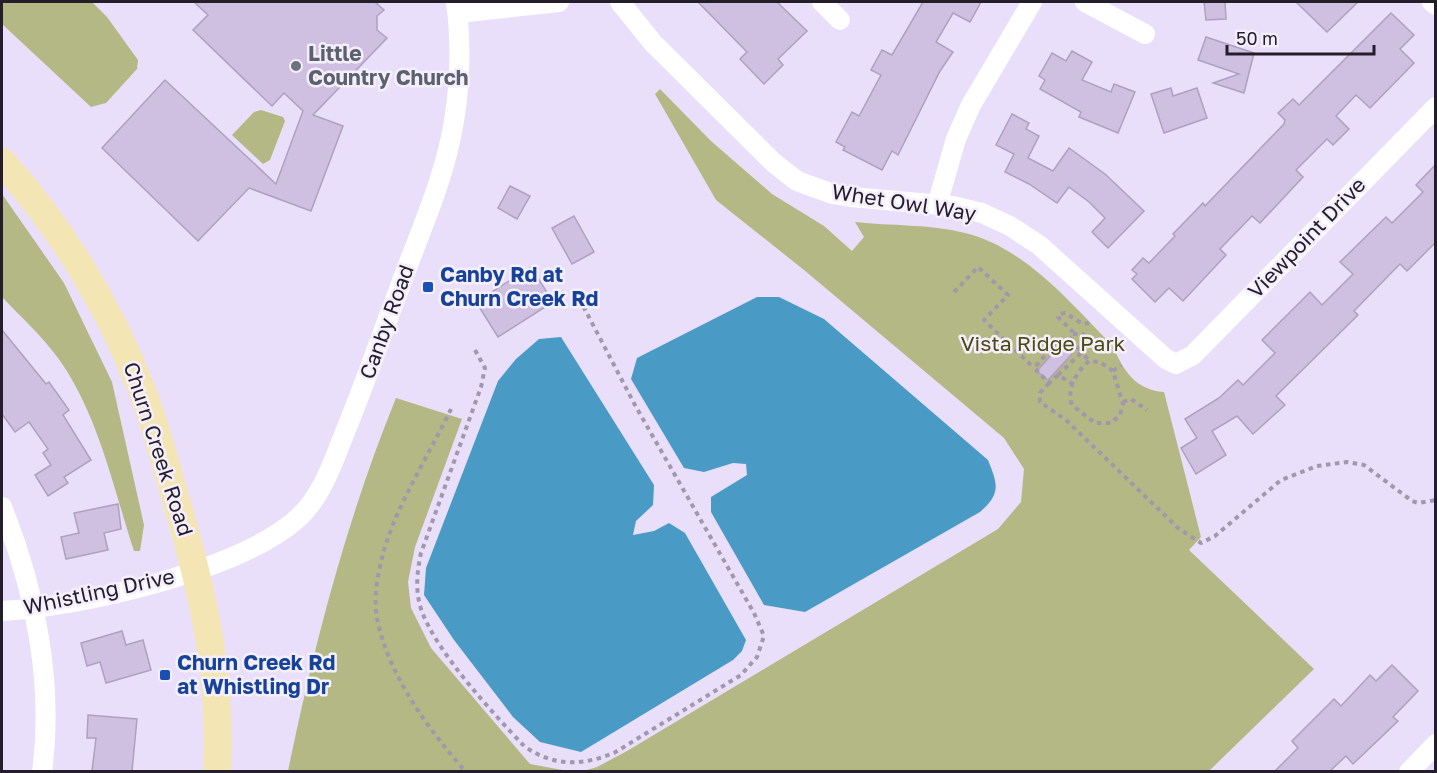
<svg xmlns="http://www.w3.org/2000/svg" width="1437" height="773" font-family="'Golos Text',sans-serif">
  <rect width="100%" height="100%" fill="#eadffa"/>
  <g fill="#b4b885">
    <path d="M 2,2 L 92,2 L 107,17 L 138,60 L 137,69 L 106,103 L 91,107 L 2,24 Z"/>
    <path d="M 660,89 L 711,141 L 772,194 L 824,226 L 852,251 L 864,237 L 855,222 C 891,226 929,224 965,233 C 1026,248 1070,303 1113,346 C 1123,370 1135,390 1164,392 L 1201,537 L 1189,550 L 1314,669 L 1209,771 L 580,772 L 597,767 L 627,751 L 998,529 L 1021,502 L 1024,469 L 1004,438 L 804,270 L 716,200 L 655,94 Z"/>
    <path d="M 261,110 L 283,117 L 285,121 L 270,160 L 263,164 L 232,135 L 254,112 Z"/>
    <path d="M 2,194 L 64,283 L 112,382 L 144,525 L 140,551 L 134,551 C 113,487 98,413 58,358 C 42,336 21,317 2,297 Z"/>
    <path d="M 396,398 L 462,419 L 415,547 L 408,582 L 411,608 L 431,648 L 530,764 L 568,771 L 288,771 C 314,645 347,518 396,398 Z"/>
  </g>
  <g fill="#499bc5">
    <path d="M 757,297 L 779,297 L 824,319 L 988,460 C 998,485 1001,493 980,512 L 805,612 L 764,605 L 711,512 L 711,497 L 747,475 L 746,464 L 733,463 L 704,472 L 684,468 L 631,379 L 637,358 Z"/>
    <path d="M 561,337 L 654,485 L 653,505 L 636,521 L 633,535 L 654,531 L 669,523 L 685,533 L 746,640 L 742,651 L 733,660 L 581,752 L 540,742 L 513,717 L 454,640 L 424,595 L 426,568 L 498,381 L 516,359 L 539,339 Z"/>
  </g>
  <g fill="#cfc0e2" stroke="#aea0c0" stroke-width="1.5">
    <path d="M 194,2 L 375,2 L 384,10 L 377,16 L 377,30 L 387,38 L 313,115 L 343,126 L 311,211 L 249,188 L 198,241 L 102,148 L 165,80 L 276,184 L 303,111 L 284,93 L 272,106 L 193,30 L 208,15 Z"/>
    <path d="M 698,2 L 777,2 L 807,31 L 778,59 L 783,65 L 764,84 L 740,59 L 747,52 Z"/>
    <path d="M 923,2 L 981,2 L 970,22 L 953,13 L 936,42 L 953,52 L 940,71 L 898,155 L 892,151 L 882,170 L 843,150 L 845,147 L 836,142 L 852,112 L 859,116 L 881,75 L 871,70 L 882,50 L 892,55 Z"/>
    <path d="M 1204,2 L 1225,2 L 1226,19 L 1206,20 Z"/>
    <path d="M 1296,2 L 1358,2 L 1327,32 Z"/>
    <path d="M 1391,13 L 1414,35 L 1400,49 L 1414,63 L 1370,108 L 1356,95 L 1336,116 L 1349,129 L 1333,145 L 1327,139 L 1296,170 L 1303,177 L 1260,223 L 1252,216 L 1220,249 L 1226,255 L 1183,301 L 1169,288 L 1155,302 L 1132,279 L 1137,274 L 1132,270 L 1143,258 L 1149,263 L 1175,236 L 1173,234 L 1203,203 L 1205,206 L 1284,124 L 1285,120 L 1278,113 L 1293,99 L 1299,105 Z"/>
    <path d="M 1206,37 L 1254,53 L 1244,93 L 1213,83 L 1239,74 L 1198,60 Z"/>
    <path d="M 1072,51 L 1092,62 L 1082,80 L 1111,92 L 1114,84 L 1135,92 L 1118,133 L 1079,117 L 1081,112 L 1040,89 L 1045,80 L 1039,76 L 1052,53 L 1066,61 Z"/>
    <path d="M 1171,88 L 1173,96 L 1197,88 L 1207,118 L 1164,133 L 1151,94 Z"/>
    <path d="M 1012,114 L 1029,123 L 1026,129 L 1039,136 L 1028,158 L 1053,171 L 1069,148 L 1105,174 L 1144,211 L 1108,248 L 1092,232 L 1105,218 L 1089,202 L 1069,187 L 1057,203 L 1029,184 L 1005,172 L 1014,154 L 996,145 Z"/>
    <path d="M 1436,164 L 1436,242 L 1407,271 L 1400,264 L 1354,311 L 1358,315 L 1276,396 L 1285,405 L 1253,434 L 1237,416 L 1212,431 L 1226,455 L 1196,474 L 1181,448 L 1197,438 L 1185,419 L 1219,398 L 1238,380 L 1243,385 L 1275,353 L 1262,340 L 1310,292 L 1322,305 L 1353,274 L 1340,262 L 1386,217 L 1392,223 L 1423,192 L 1416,185 Z"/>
    <path d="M 510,186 L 530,196 L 517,219 L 498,208 Z"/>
    <path d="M 574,216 L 594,252 L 572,264 L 552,228 Z"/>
    <path d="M 531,267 L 553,302 L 498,337 L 476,302 Z"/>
    <path d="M 2,330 L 46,384 L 49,382 L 69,410 L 63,415 L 91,460 L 64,477 L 68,483 L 48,496 L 35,475 L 51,465 L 43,453 L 48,449 L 29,422 L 15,432 L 2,414 Z"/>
    <path d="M 1061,344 L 1072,354 L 1048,380 L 1037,371 Z"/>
    <path d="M 118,504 L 121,529 L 104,533 L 108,550 L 66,559 L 61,537 L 79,533 L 74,513 Z"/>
    <path d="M 122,631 L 126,645 L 143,640 L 151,670 L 106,683 L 100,662 L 87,666 L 81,643 Z"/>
    <path d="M 1392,665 L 1418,691 L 1393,717 L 1398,721 L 1353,764 L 1346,756 L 1330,771 L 1275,771 L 1298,748 L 1292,741 L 1334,699 L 1341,706 L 1370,675 L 1376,681 Z"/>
    <path d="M 88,715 L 137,719 L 132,771 L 92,771 L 96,738 L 87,738 Z"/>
  </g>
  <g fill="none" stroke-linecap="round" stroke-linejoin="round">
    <g stroke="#a198ad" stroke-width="4" stroke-dasharray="4.5 4.5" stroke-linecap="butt">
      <path d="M 954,292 L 978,267 L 1008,295 L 984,320 L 1034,368"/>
      <path d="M 1073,334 L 1083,334 L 1088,340 L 1086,348 L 1082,352 L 1089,361"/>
      <path d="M 1071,340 L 1082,352 L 1058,375 L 1073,384"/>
      <path d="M 475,350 L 485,368 L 481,387 L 421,553 C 417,572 415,590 421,609 C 436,652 492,712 524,746 C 554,767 581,766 614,753 L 741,675 L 757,657 L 764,636 L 754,613 L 636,407 L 580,300"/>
      <path d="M 1113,371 L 1100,362 L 1089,361 C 1077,371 1066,389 1072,405 L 1095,423 L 1111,423 L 1120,415 L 1123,404 L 1113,371 L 1121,365"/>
      <path d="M 1058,375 L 1049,383 L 1034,368 L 1057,342 L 1068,342 L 1073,336 L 1073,332 L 1058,317 L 1059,314 L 1065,313 L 1083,324 L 1089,323"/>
      <path d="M 1049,383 L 1040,393 L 1040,402 L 1066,420 L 1178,528 L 1201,543 L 1215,536 L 1281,480 L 1317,466 L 1347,462 L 1364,465 L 1412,501 L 1418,503 L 1436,500"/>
      <path d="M 1123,402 L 1131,399 L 1147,410"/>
      <path d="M 451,409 C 431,451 394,510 383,554 C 378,573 373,599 377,618 C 388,675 428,729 466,772"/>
    </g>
    <g stroke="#fff" stroke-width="20">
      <path d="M 620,2 L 653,43 L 774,163 L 797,181 L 833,194 L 851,197 L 953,206 L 982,213 L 1010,226 L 1039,245 L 1166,359 L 1176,364 L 1193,355 L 1436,107"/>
      <path d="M 822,2 L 840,20"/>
      <path d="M 1085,2 L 1145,34"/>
      <path d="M 1432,2 L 1436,5"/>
      <path d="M 458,13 L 559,2"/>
      <path d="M 937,205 L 956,139 L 971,105 L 1032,2"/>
      <path d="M 2,507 C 35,589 54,683 42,772"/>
      <path d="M 2,611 C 80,607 238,571 297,519 C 322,497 333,462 345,432 C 364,386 380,339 398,292 C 416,241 440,190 451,137 C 460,94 462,45 456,2"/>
      <path d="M 1409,772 L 1436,744"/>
    </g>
    <path stroke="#f4e6b4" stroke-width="28" d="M 2,162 C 60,226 108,304 140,386 C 156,425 166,467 178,507 C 204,597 222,677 217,772"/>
  </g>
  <circle fill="#6b7280" stroke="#f5effd" stroke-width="2" cx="296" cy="66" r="6"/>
  <g fill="#1a4fb4" stroke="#f5effd" stroke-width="2">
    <rect x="422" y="281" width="12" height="12" rx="3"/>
    <rect x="159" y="669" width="12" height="12" rx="3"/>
  </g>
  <g text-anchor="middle" stroke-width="5" stroke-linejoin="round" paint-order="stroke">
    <g font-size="21" font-weight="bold" fill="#5b616d" stroke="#f5effd" text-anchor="start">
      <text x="308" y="61">Little<tspan x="308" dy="24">Country Church</tspan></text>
    </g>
    <g font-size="21" fill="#241e2b" stroke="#f5effd">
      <text transform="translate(904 203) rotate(9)" y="7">Whet Owl Way</text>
      <text transform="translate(1307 238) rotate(-46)" y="7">Viewpoint Drive</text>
      <text transform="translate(387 322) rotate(-70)" y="7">Canby Road</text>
      <text transform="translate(158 449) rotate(72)" y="7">Churn Creek Road</text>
      <text transform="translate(99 592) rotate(-12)" y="7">Whistling Drive</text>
    </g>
    <g font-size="21" font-weight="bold" fill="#164399" stroke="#f5effd" text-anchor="start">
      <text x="440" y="282">Canby Rd at<tspan x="440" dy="24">Churn Creek Rd</tspan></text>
      <text x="177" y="670">Churn Creek Rd<tspan x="177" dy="24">at Whistling Dr</tspan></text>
    </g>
    <g font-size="21" fill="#494b10" stroke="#f5effd">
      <text x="1043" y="351">Vista Ridge Park</text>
    </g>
  </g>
  <rect width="1437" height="773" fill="none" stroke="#241e2b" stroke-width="6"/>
  <path d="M1227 45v9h147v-9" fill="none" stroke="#241e2b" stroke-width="3"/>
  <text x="1236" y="45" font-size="18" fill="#241e2b" stroke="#f5effd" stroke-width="4.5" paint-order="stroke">50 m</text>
</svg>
